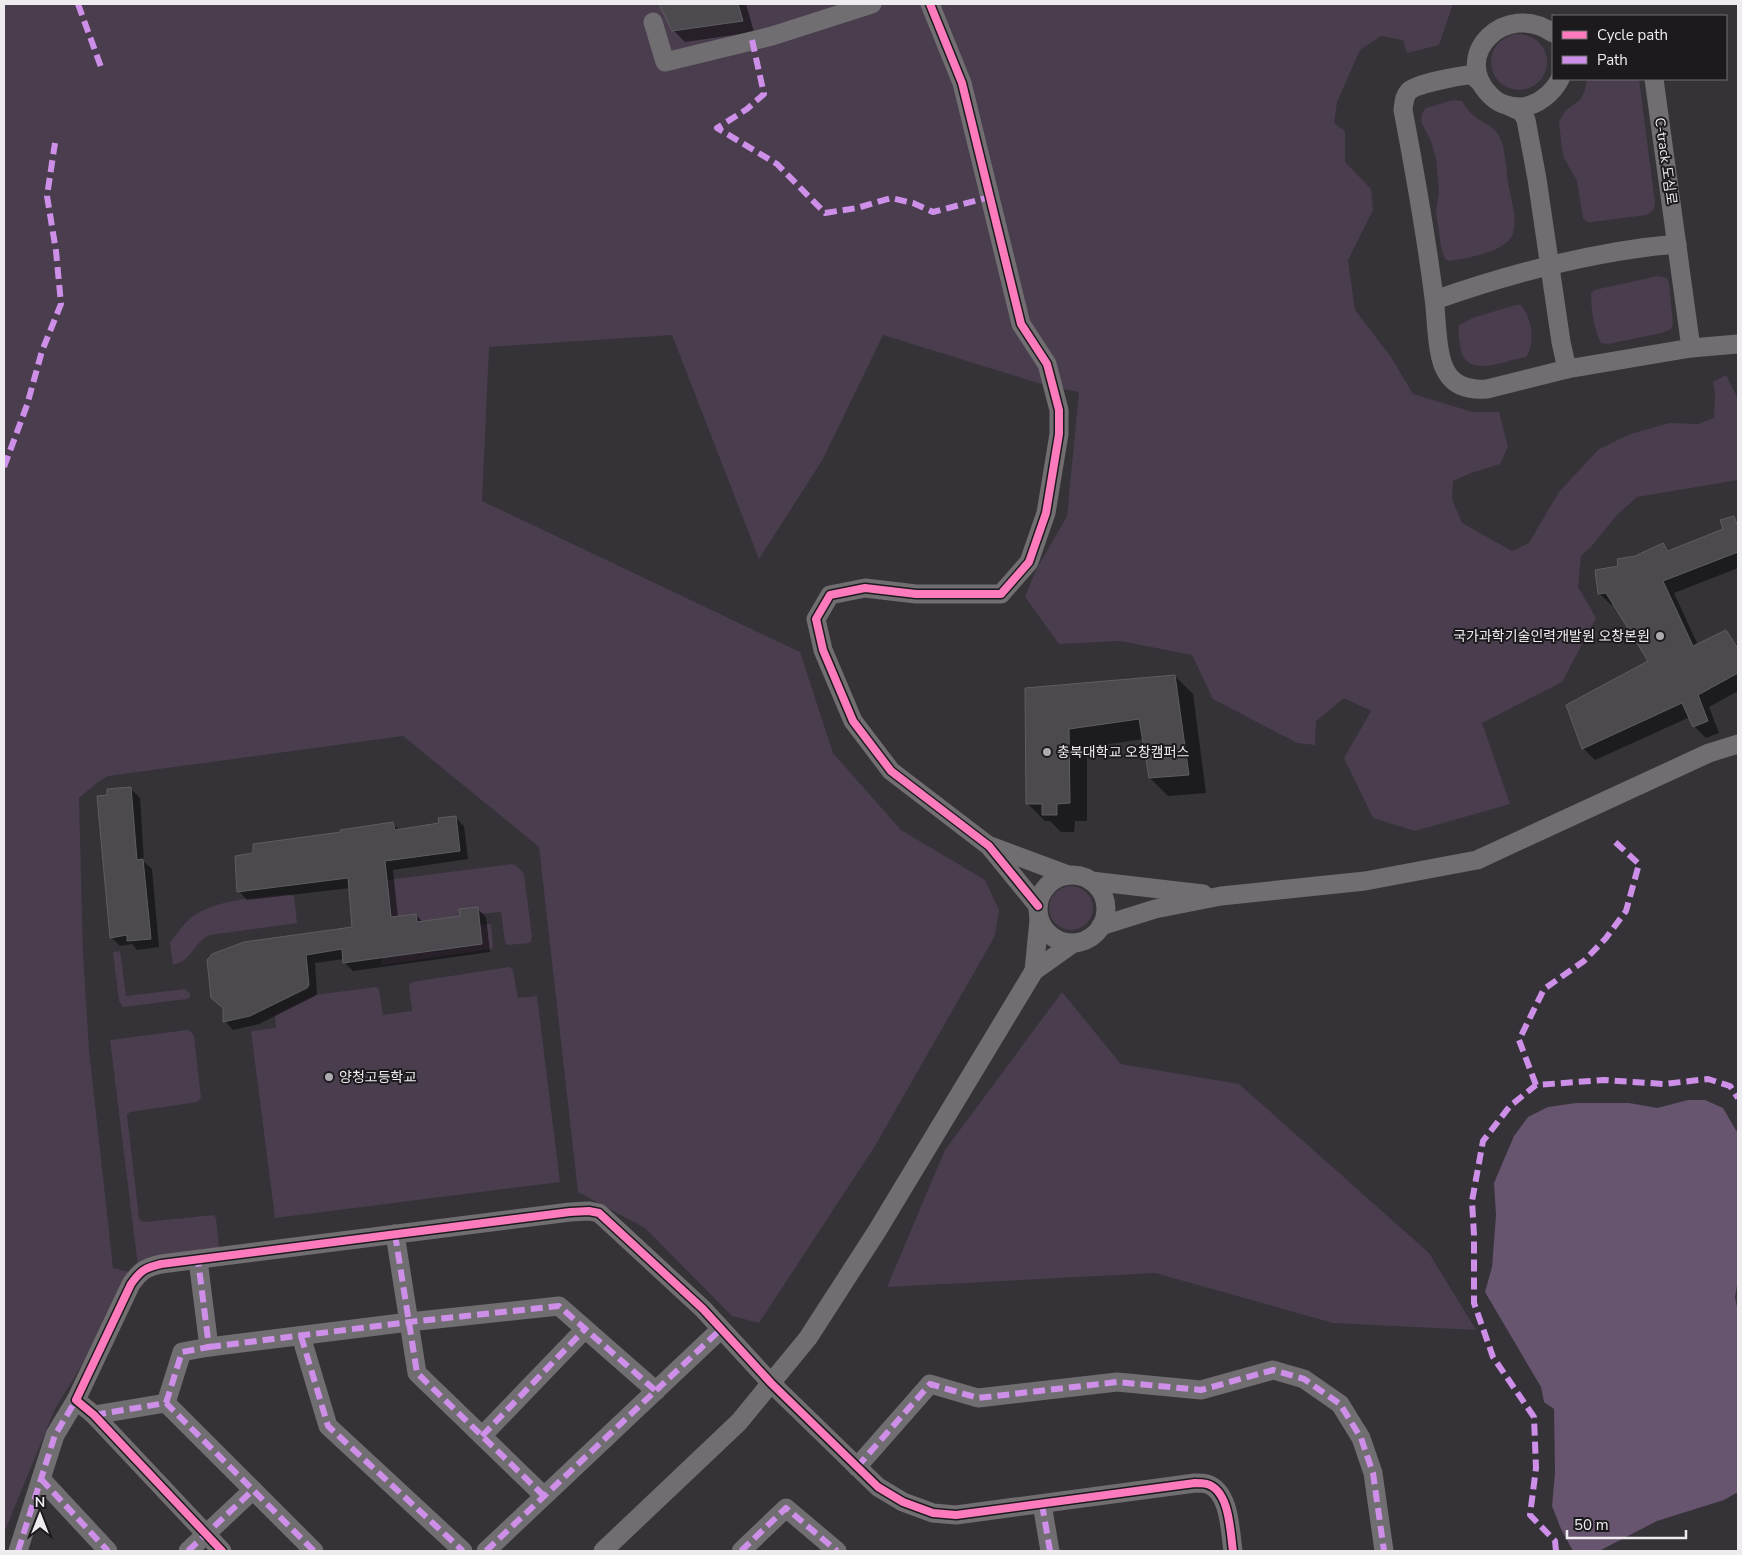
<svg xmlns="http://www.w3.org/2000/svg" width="1742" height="1555" font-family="'Nunito Sans','Noto Sans KR',sans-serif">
  <rect width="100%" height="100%" fill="#353337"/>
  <g fill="#493d4e">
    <path d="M 4,4 L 1453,4 L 1439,45 L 1407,53 L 1403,40 L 1381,36 L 1360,50 L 1337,102 L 1334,123 L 1345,131 L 1345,162 L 1371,189 L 1373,210 L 1348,260 L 1355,310 L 1391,357 L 1413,394 L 1473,412 L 1499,412 L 1508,447 L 1500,464 L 1471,473 L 1453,481 L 1452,499 L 1462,523 L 1512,551 L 1529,543 L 1559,492 L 1598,450 L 1628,435 L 1669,423 L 1698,424 L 1714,418 L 1715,394 L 1713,382 L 1726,375 L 1738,399 L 1738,480 L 1637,497 L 1616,516 L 1591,547 L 1581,556 L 1578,587 L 1596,618 L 1562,682 L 1482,723 L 1510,804 L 1415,831 L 1373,818 L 1344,758 L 1371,711 L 1344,698 L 1316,721 L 1315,745 L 1297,743 L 1213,699 L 1192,655 L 1120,641 L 1059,644 L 1025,597 L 1035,572 L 1067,516 L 1079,392 L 1051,387 L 883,335 L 823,459 L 759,559 L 672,335 L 489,347 L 482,501 L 800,652 L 833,753 L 901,830 L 985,880 L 999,910 L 995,936 L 875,1146 L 759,1323 L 732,1316 L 645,1228 L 578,1192 L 539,847 L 403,736 L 108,776 L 98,782 L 79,798 L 83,954 L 89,1050 L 113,1268 L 139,1274 L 110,1040 L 187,1030 L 191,1032 L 194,1036 L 201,1098 L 198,1102 L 130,1112 L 127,1115 L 139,1218 L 140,1220 L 144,1222 L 214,1215 L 216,1218 L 220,1257 L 161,1264 L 131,1284 L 55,1409 L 4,1533 Z"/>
    <circle cx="1519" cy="62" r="28"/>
    <path d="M 1587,79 L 1639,79 L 1655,203 C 1654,210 1652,212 1646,215 L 1593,222 L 1587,222 L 1583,218 L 1577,181 L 1564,158 L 1562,149 L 1559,122 L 1565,111 L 1580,100 L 1585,90 Z"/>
    <path d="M 1453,100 L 1462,101 C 1465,107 1469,112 1474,116 C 1481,122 1494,126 1498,134 C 1506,148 1506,168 1508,183 C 1511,198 1516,214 1514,229 C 1512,252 1467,258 1449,261 L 1445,259 L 1441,247 L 1436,211 L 1439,192 L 1436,159 L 1431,141 L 1421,122 L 1422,113 L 1426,108 Z"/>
    <path d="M 1658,276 L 1667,278 L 1669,283 L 1673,324 L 1671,329 L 1662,333 L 1608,344 L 1601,343 C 1594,330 1591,310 1591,294 L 1594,290 Z"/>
    <path d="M 1516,305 L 1521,305 C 1532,319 1536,342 1526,357 C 1503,361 1464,381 1460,345 C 1459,338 1458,332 1459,325 L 1475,317 Z"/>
    <path d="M 512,864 L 516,865 L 524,874 L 532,937 L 530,943 L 508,945 L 505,942 L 501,912 L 479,914 L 478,907 L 459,909 L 460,916 L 417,922 L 416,914 L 391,917 L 387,880 Z"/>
    <circle cx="1071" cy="908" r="22"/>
    <path d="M 288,894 L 294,896 L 297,923 L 210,935 C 193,942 194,960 173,965 L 170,943 C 178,932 187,918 200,912 C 222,899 263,897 288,894 Z"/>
    <path d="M 491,924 L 493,947 L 491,949 L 382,965 L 381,957 L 479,925 Z"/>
    <path d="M 120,951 L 126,996 L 185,989 L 190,993 L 190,997 L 187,999 L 123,1007 L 119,1001 L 113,952 Z"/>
    <path d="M 509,967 L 513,970 L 518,998 L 537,996 L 560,1182 L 275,1218 L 251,1031 L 276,1028 L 275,1015 L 315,995 L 376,987 L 379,989 L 383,1015 L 412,1011 L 409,985 L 412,982 Z"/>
    <path d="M 1062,992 L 1121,1064 L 1239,1084 L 1429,1253 L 1476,1330 L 1333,1323 L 1155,1273 L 887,1287 L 945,1150 Z"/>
  </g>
  <path fill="#67546f" d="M 1688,1100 L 1705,1100 L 1723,1108 L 1737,1132 L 1738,1279 L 1735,1297 L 1738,1312 L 1738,1492 L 1724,1500 L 1657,1521 L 1599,1551 L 1573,1551 L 1561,1529 L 1552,1506 L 1555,1473 L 1554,1409 L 1544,1402 L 1541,1387 L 1485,1292 L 1492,1267 L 1496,1215 L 1494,1183 L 1514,1136 L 1528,1117 L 1548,1107 L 1576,1103 L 1629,1103 L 1657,1108 Z"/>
  <g fill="#0007">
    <path d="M 661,4 L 746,4 L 754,32 L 685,42 L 673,30 Z"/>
    <path d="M 1733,518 L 1738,523 L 1738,568 L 1674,593 L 1698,645 L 1725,632 L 1738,645 L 1738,691 L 1709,707 L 1719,733 L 1706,738 L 1694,726 L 1690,717 L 1595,760 L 1583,748 L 1649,662 L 1614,605 L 1611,605 L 1599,593 L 1619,567 L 1663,545 L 1670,551 L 1725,529 Z"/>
    <path d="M 1175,676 L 1193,694 L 1206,793 L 1168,796 L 1150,778 L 1144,739 L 1087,747 L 1087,821 L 1075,821 L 1074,832 L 1061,832 L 1050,821 L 1045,821 L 1027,803 L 1026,689 Z"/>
    <path d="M 131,789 L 140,798 L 144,862 L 152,869 L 159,947 L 137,950 L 132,944 L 120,946 L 111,937 L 109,796 Z"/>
    <path d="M 455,817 L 464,826 L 468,859 L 393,870 L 398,918 L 416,915 L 423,922 L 461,917 L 477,908 L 486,917 L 490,952 L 353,971 L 345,963 L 344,959 L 315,963 L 317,994 L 315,996 L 259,1024 L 233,1030 L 225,1021 L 224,1009 L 212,998 L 354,928 L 350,888 L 247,900 L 239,891 L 255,854 L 342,833 L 393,824 L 400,831 L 440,824 Z"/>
  </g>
  <g fill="#4c4a4e" stroke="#5e5d60">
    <path d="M 659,4 L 738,4 L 743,21 L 672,31 Z"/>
    <path d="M 1734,516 L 1738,527 L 1738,552 L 1663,581 L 1693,646 L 1726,630 L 1738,648 L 1738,673 L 1698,695 L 1708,721 L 1693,727 L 1682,703 L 1582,749 L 1566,705 L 1648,661 L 1606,593 L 1598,594 L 1595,570 L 1618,566 L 1617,559 L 1635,556 L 1663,543 L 1668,551 L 1723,529 L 1720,520 Z"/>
    <path d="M 1175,675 L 1189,775 L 1149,778 L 1139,719 L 1069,729 L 1070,803 L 1057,804 L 1057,815 L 1042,815 L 1042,804 L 1026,804 L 1025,688 Z"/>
    <path d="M 131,787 L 137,860 L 143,859 L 151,939 L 127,941 L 127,935 L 110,938 L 97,796 L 107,795 L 107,789 Z"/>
    <path d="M 456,816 L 460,851 L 385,861 L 391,917 L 416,914 L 417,922 L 460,916 L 459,909 L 478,907 L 482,944 L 343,963 L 342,949 L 306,955 L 309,985 L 307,988 L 250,1016 L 223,1022 L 223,1008 L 211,998 L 207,960 L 212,954 L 244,942 L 352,927 L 348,878 L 237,892 L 235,856 L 253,853 L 253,844 L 341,832 L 340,830 L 393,822 L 395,830 L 439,823 L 438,818 Z"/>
  </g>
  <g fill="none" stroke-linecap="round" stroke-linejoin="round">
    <g stroke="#706e70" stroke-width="19">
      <path d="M 930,4 L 962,83 L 1021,324 L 1047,364 L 1059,410 L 1059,434 L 1046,513 L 1029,562 L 1001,594 L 916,594 L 865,588 L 830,595 L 816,619 L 823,650 L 853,721 L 891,771 L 989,846 L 1038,906"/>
      <path d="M 653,22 L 665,62 L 772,36 L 872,4"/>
      <path d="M 1553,33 C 1506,0 1450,55 1490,95 C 1498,104 1509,107 1521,107 C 1537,106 1553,93 1560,79"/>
      <path d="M 1654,79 L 1691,348"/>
      <path d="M 1481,83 L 1472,75 C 1461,75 1416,84 1409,91 C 1404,96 1404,103 1403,110 C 1415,173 1426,235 1434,298 C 1437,319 1436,357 1447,373 C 1456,388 1472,390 1487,389 L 1567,369 L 1691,348 L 1738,344"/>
      <path d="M 1509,106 L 1522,112 L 1526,120 L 1537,179 L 1561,342 L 1567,369"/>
      <path d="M 1435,300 C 1512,273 1595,251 1677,244"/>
      <path d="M 990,846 L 1068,875"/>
      <circle cx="1072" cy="909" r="34"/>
      <path d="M 1091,881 L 1203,894"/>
      <path d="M 1101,926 L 1155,909 L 1221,896 L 1365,881 L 1477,860 L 1709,753 L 1738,744"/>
      <path d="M 1034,971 L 1039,920"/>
      <path d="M 395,1234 L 417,1373 L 544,1496"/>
      <path d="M 301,1336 L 328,1426 L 463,1551"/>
      <path d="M 209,1347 L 409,1322 L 559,1306 L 656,1391"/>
      <path d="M 166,1403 L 182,1352 L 209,1347 L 198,1260"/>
      <path d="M 94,1415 L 166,1403 L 314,1551"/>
      <path d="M 482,1436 L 585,1329"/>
      <path d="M 857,1467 L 930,1384 L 978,1398 L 1117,1382 L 1201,1390 L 1273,1370 L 1304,1379 L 1340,1404 L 1361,1438 L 1373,1473 L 1384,1551"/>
      <path d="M 41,1479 L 108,1551"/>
      <path d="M 1042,1504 L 1050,1551"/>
      <path d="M 18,1551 L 55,1435 L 76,1400"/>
      <path d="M 188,1551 L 253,1490"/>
      <path d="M 222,1551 L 94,1415 L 76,1400 L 131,1284 C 141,1270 145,1268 161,1264 L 570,1212 L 589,1211 L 599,1213 L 703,1309 L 771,1383 L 878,1487 L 903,1502 L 933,1513 L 956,1515 L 1195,1483 C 1198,1483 1203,1483 1207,1484 C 1230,1491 1230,1531 1233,1551"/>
      <path d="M 486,1551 L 721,1329"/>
      <path d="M 603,1551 L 739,1422 L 808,1338 L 877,1231 L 1034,971 L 1072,944"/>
      <path d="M 741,1551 L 786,1508 L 837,1551"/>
    </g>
    <g stroke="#ce8fe9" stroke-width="6" stroke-dasharray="12 6" stroke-linecap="butt">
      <path d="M 78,4 L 101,67"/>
      <path d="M 752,40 L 764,94 L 747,109 L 717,128 L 777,164 L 825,213 L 857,208 L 891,198 L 913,203 L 933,212 L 990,197"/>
      <path d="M 4,467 L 27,405 L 42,351 L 61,304 L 56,251 L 47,196 L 55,143"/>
      <path d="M 1536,1085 L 1519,1040 L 1544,989 L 1584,961 L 1606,938 L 1626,911 L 1639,864 L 1614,841"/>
      <path d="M 395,1234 L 417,1373 L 544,1496"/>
      <path d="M 301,1336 L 328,1426 L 463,1551"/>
      <path d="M 209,1347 L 409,1322 L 559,1306 L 656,1391"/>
      <path d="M 166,1403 L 182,1352 L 209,1347 L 198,1260"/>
      <path d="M 94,1415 L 166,1403 L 314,1551"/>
      <path d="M 482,1436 L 585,1329"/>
      <path d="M 857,1467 L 930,1384 L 978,1398 L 1117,1382 L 1201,1390 L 1273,1370 L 1304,1379 L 1340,1404 L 1361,1438 L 1373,1473 L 1384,1551"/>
      <path d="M 41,1479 L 108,1551"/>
      <path d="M 1042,1504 L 1050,1551"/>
      <path d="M 18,1551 L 55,1435 L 76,1400"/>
      <path d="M 188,1551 L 253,1490"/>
      <path d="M 486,1551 L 721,1329"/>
      <path d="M 741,1551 L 786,1508 L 837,1551"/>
      <path d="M 1556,1551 L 1555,1541 L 1530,1515 L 1536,1468 L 1534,1417 L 1493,1357 L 1474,1303 L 1474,1235 L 1472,1201 L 1483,1141 L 1510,1106 L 1536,1085 L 1604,1080 L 1664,1084 L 1708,1079 L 1730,1086 L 1738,1098"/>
    </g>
    <g stroke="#1c1a1d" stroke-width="11">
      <g id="cycleway">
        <path d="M 930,4 L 962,83 L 1021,324 L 1047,364 L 1059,410 L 1059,434 L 1046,513 L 1029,562 L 1001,594 L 916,594 L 865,588 L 830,595 L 816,619 L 823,650 L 853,721 L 891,771 L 989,846 L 1038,906"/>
        <path d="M 222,1551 L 94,1415 L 76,1400 L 131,1284 C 141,1270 145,1268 161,1264 L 570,1212 L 589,1211 L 599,1213 L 703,1309 L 771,1383 L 878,1487 L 903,1502 L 933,1513 L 956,1515 L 1195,1483 C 1198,1483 1203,1483 1207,1484 C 1230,1491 1230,1531 1233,1551"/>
      </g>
    </g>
    <use href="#cycleway" stroke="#fd7abc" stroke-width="8"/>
  </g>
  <g fill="#aeabaf" stroke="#1c1a1d" stroke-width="2">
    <circle cx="1660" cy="636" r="5"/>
    <circle cx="1047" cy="752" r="5"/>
    <circle cx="329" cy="1077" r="5"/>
  </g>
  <g text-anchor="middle" stroke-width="4" stroke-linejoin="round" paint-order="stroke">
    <g font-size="14" fill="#efecf0" stroke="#1c1a1d">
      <text transform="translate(1666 161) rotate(82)" y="5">C-track 도심로</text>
    </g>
    <g font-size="14" fill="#efecf0" stroke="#1c1a1d" text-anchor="start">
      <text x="1650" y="641" text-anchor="end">국가과학기술인력개발원 오창본원</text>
      <text x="1057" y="757">충북대학교 오창캠퍼스</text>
      <text x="339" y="1082">양청고등학교</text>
    </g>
  </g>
  <rect width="1742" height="1555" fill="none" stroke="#efecf0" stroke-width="10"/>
  <rect x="1552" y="15" width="175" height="65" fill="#1c1a1d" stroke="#706e71"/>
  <rect x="1562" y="31" width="25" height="8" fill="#fd7abc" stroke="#706e71"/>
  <text x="1597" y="40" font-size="15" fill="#efecf0">Cycle path</text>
  <rect x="1562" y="56" width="25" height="8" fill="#ce8fe9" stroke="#706e71"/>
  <text x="1597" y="65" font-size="15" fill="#efecf0">Path</text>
  <g transform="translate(40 1515)" stroke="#1c1a1d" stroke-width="4" paint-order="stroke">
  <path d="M0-4L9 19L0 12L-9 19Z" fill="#efecf0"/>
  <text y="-8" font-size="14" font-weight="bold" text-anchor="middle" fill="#efecf0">N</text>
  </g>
  <path d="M1567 1530v8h119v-8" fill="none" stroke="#efecf0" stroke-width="2.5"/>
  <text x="1574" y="1530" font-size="15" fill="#efecf0" stroke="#1c1a1d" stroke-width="4" paint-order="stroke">50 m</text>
</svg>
